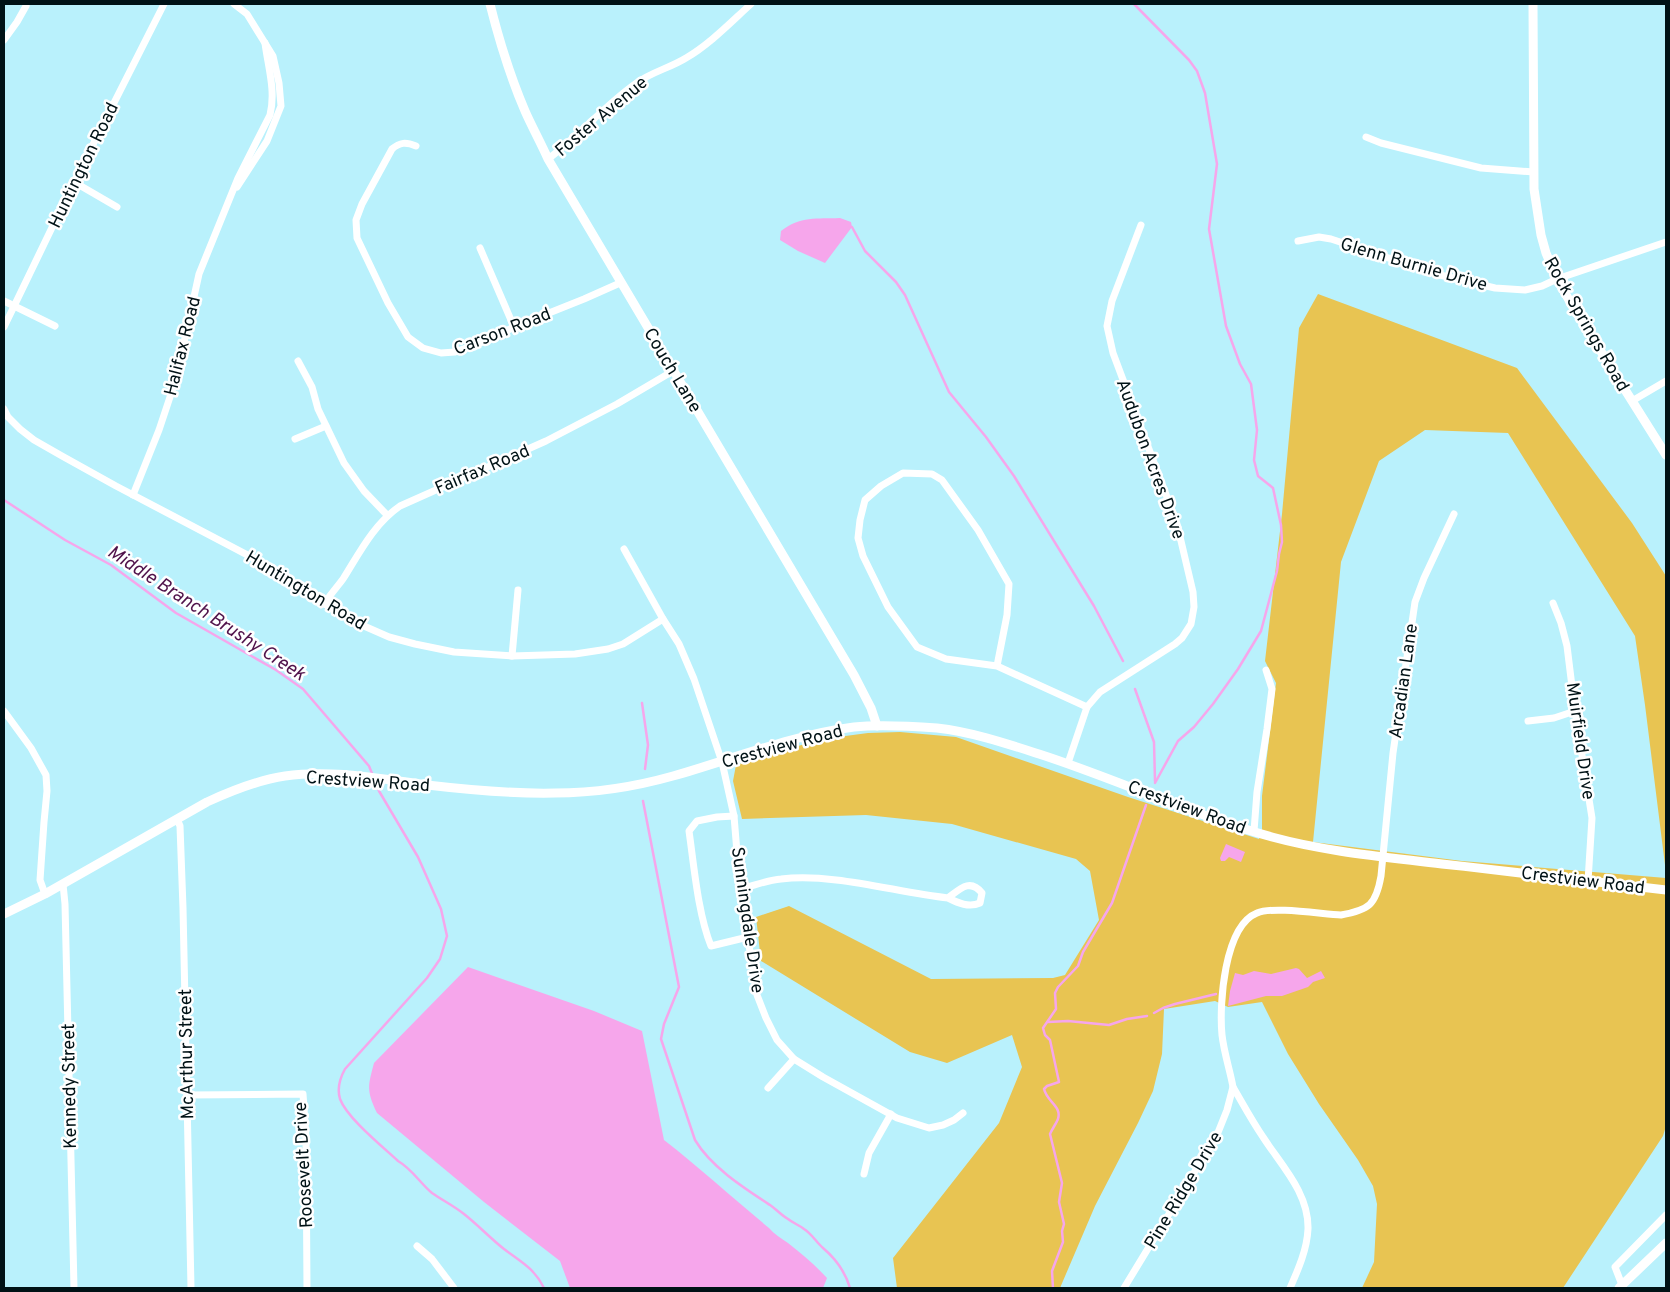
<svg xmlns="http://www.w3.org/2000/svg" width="1670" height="1292" font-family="Overpass,sans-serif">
  <rect width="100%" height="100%" fill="#b9f1fc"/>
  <path fill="#e8c452" d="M 1318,294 L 1517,368 L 1632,523 L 1666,576 L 1666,873 L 1645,705 L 1635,636 L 1508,433 L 1425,430 L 1379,461 L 1341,562 L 1313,842 L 1462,861 L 1666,878 L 1666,1126 L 1663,1136 L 1563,1288 L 1362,1288 L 1374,1262 L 1377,1204 L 1373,1186 L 1358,1160 L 1319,1104 L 1288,1054 L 1262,1002 L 1228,1007 L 1215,1001 L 1164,1009 L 1162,1054 L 1153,1091 L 1138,1123 L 1095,1206 L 1060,1288 L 897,1288 L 893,1258 L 999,1123 L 1022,1067 L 1012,1035 L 947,1063 L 910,1052 L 761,961 L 756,917 L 789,906 L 931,979 L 1053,978 L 1065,975 L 1099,920 L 1090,871 L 1076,859 L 952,824 L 866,815 L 742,819 L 733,781 L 736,765 L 808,743 L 838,737 L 868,733 L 900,732 L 956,737 L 1128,797 L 1259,839 L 1262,830 L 1262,796 L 1276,683 L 1265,661 L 1282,514 L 1299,328 Z"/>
  <g fill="#f6a6eb">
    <path d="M 840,218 L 851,222 L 852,227 L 825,263 L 798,251 L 780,240 L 781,231 C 800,216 817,219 840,218 Z"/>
    <path d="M 1226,844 L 1245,852 L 1241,862 L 1229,857 L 1225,861 L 1221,861 L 1220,858 Z"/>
    <path d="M 468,967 L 594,1011 L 642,1031 L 664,1140 C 700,1168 734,1199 769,1228 C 774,1234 781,1238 788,1243 C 802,1254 815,1265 827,1278 L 823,1288 L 570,1288 L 560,1261 L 484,1202 L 377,1113 C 366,1090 368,1086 374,1063 Z"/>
    <path d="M 1296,968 L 1299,969 L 1307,978 L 1321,971 L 1325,978 L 1313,982 L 1308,987 L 1282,996 L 1266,996 L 1228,1006 L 1230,991 L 1235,973 L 1243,975 L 1254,971 L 1271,974 Z"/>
  </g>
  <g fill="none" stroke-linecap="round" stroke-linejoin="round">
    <g stroke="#f6a6eb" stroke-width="2.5">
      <path d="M 1134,4 L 1189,60 L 1197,71 L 1205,93 L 1217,164 L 1209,229 L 1226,326 L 1240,364 L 1251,384 L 1257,430 L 1254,460 L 1258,476 L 1273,488 L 1281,525 L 1282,542 L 1279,554 L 1277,571 L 1261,631 L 1238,669 L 1213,704 L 1194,727 L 1178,741 L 1155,783"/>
      <path d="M 852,227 L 865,251 L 896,282 L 905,295 L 949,392 L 986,437 L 1014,476 L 1094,606 L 1123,661"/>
      <path d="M 4,500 L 65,540 L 111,565 L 176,613 L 276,670 L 303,689 L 369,766 L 373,776"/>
      <path d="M 1135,689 L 1154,742 L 1155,781"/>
      <path d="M 642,703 L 648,745 L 645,769"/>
      <path d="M 375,781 L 379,791 L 418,857 L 441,909 L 447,936 L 440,959 L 427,978 L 345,1069 C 340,1078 337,1089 340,1099 C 347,1118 383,1147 398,1161 C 412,1169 420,1183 432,1193 C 442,1200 454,1206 464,1214 C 478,1225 490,1238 504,1249 C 521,1262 534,1268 544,1288"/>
      <path d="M 643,801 L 679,987 L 664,1024 L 661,1039 L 695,1140 C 711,1167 744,1188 770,1205 C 776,1209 781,1215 788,1219 C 793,1223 799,1225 804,1229 C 812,1234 816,1242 823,1248 C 836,1259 845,1271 850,1288"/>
      <path d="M 1154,1013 L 1163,1008 L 1175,1004 L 1216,994"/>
      <path d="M 1048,1022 L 1068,1021 L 1109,1025 L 1127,1019 L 1147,1016"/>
      <path d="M 1053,1288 L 1052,1271 L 1063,1242 L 1062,1231 L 1064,1224 L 1059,1202 L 1062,1183 L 1050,1134 C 1052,1129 1056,1124 1058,1119 C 1062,1106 1047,1102 1044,1089 L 1047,1086 L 1059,1082 L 1050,1040 L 1045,1035 L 1043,1028 L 1056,1009 L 1055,993 L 1058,987 L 1078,966 L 1083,952 L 1112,903 L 1146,805"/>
    </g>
    <g stroke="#fff" stroke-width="7">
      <path d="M 234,4 L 247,14 L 273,56 L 279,83 L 281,106 L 267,141 L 237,187"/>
      <path d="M 4,40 L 17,22 L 26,6"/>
      <path d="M 1366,137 L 1381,143 L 1481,168 L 1534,172"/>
      <path d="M 416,146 C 406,142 400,142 392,149 L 362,204 L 356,220 L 357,238 L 388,303 L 408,337 L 423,348 L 441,353 L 455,352 L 488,340 L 514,327 L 584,299 L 620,283"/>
      <path d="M 548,159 C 579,136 604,106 635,84 C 651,72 670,68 686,58 C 710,44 731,22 751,4"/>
      <path d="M 74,182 L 117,207"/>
      <path d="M 1298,241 L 1319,237 L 1331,239 L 1440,275 L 1495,288 L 1525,290 L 1542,286 L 1557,279 L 1666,242"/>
      <path d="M 480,248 L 514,327"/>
      <path d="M 4,301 L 55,326"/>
      <path d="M 4,327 L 74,182 L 164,4"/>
      <path d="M 298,361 L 312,387 L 318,409 L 344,463 L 364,491 L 387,515"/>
      <path d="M 1632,401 L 1666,381"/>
      <path d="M 4,409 L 8,417 L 20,429 L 34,440 L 62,456 L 116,486 L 259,561 L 348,619 L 389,637 L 415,644 L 454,652 L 512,656 L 575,654 L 608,649 L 623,644 L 663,619 L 679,644 L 694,679 L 722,762 L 734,816 L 740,889 L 757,995 L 766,1018 L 777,1040 L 794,1059 L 823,1077 L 897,1118 L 929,1128 L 943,1125 L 954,1120 L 963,1113"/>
      <path d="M 295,439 L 326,426"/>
      <path d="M 133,495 L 159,430 L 176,379 L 199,274 L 238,178 L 270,115 C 276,91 268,67 265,43"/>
      <path d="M 624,549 L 663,619"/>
      <path d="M 1553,603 L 1561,623 L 1567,646 L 1575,711 L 1592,818 L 1588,881"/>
      <path d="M 324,604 C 330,595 337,587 343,579 C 360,552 373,525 400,506 L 546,441 L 617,404 L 673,371"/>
      <path d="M 512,656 L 518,590"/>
      <path d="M 997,666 L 1007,615 L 1009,584 L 978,530 L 942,480 L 932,474 L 903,473 L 881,486 L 865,500 L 860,520 L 858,538 L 863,556 L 888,607 L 917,647 L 946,659 L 997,666 L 1087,707"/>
      <path d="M 4,711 L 31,748 L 46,775 L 47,791 L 44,822 L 40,880 L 45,894"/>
      <path d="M 1528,721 L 1554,718 L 1575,711"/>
      <path d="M 1068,763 L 1087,707 L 1100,692 L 1175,644 L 1182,638 L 1191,624 L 1194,607 L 1193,592 L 1177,524 L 1113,353 L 1107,326 L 1112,301 L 1141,225"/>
      <path d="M 734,816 L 717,817 L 697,821 L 689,831 C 694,866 698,914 711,946 L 748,937"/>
      <path d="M 177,819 L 180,826 L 183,908 L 191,1288"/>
      <path d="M 1254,831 L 1257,792 L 1267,729 L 1272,689 L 1266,670"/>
      <path d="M 63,884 L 65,904 L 74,1288"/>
      <path d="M 740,889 C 753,886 767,880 781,879 C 835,873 894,892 948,898 C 958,903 969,908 980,903 L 982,893 C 970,878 960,889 948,898"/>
      <path d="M 1233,1087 C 1230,1070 1224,1053 1222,1035 C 1219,1005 1224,926 1257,913 C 1273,906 1321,914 1341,915 C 1369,910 1376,905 1381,876 L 1393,753 L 1415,602 L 1424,578 L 1454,514"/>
      <path d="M 768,1088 L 794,1059"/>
      <path d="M 187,1095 L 303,1094 L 306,1139 L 307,1288"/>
      <path d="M 864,1174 L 869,1153 L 891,1114"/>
      <path d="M 417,1246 L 432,1259 L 454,1288"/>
      <path d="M 1622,1285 L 1615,1267 L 1666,1215"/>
      <path d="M 1124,1288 L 1217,1135 L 1227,1110 L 1233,1087 C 1243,1104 1252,1121 1263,1137 C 1281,1165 1309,1193 1308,1229 C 1307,1250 1298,1270 1290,1288"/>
    </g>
    <g stroke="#fff" stroke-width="9">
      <path d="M 490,4 C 499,40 510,76 525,111 C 532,127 541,143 548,159 L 854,675 L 871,708 L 877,726"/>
      <path d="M 1533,4 L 1534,189 L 1541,235 L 1546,253 L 1557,279 L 1573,307 L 1666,455"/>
      <path d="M 4,914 L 45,894 L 207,802 C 233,790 258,780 285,776 C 332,769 381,779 427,785 C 470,790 512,794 555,793 C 595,793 634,787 673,776 C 733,759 792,735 854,727 C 881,724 910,726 937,728 C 972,732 1005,743 1039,754 C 1117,779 1192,815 1272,837 C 1327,852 1386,857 1442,864 C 1517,872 1592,881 1666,890"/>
      <path d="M 1619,1288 L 1666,1243"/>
    </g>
  </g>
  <g text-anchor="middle" stroke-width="5" stroke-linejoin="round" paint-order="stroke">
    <g font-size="18" fill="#001216" stroke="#fff">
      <text transform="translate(601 116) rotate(-40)" y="6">Foster Avenue</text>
      <text transform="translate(83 165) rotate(-64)" y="6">Huntington Road</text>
      <text transform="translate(1414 264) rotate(16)" y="6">Glenn Burnie Drive</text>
      <text transform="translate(1587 324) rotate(60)" y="6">Rock Springs Road</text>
      <text transform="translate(502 331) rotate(-21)" y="6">Carson Road</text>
      <text transform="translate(182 346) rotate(-76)" y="6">Halifax Road</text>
      <text transform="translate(673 370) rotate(59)" y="6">Couch Lane</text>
      <text transform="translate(1151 459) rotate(70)" y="6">Audubon Acres Drive</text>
      <text transform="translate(482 469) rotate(-23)" y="6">Fairfax Road</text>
      <text transform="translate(306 590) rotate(31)" y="6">Huntington Road</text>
      <text transform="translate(1403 681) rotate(-82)" y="6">Arcadian Lane</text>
      <text transform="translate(1581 741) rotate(82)" y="6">Muirfield Drive</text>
      <text transform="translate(782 746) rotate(-15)" y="6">Crestview Road</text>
      <text transform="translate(368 781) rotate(4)" y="6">Crestview Road</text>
      <text transform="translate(1187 807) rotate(20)" y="6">Crestview Road</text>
      <text transform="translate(1583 880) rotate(7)" y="6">Crestview Road</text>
      <text transform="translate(748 920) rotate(82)" y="6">Sunningdale Drive</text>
      <text transform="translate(186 1054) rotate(-91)" y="6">McArthur Street</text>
      <text transform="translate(69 1086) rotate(-91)" y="6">Kennedy Street</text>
      <text transform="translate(303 1165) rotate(-93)" y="6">Roosevelt Drive</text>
      <text transform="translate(1183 1190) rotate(-59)" y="6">Pine Ridge Drive</text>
    </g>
    <g font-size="19" font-style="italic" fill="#50134b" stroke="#fff">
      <text transform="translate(207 612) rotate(33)" y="7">Middle Branch Brushy Creek</text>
    </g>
  </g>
  <rect width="1670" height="1292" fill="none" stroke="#001216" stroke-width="10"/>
</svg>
